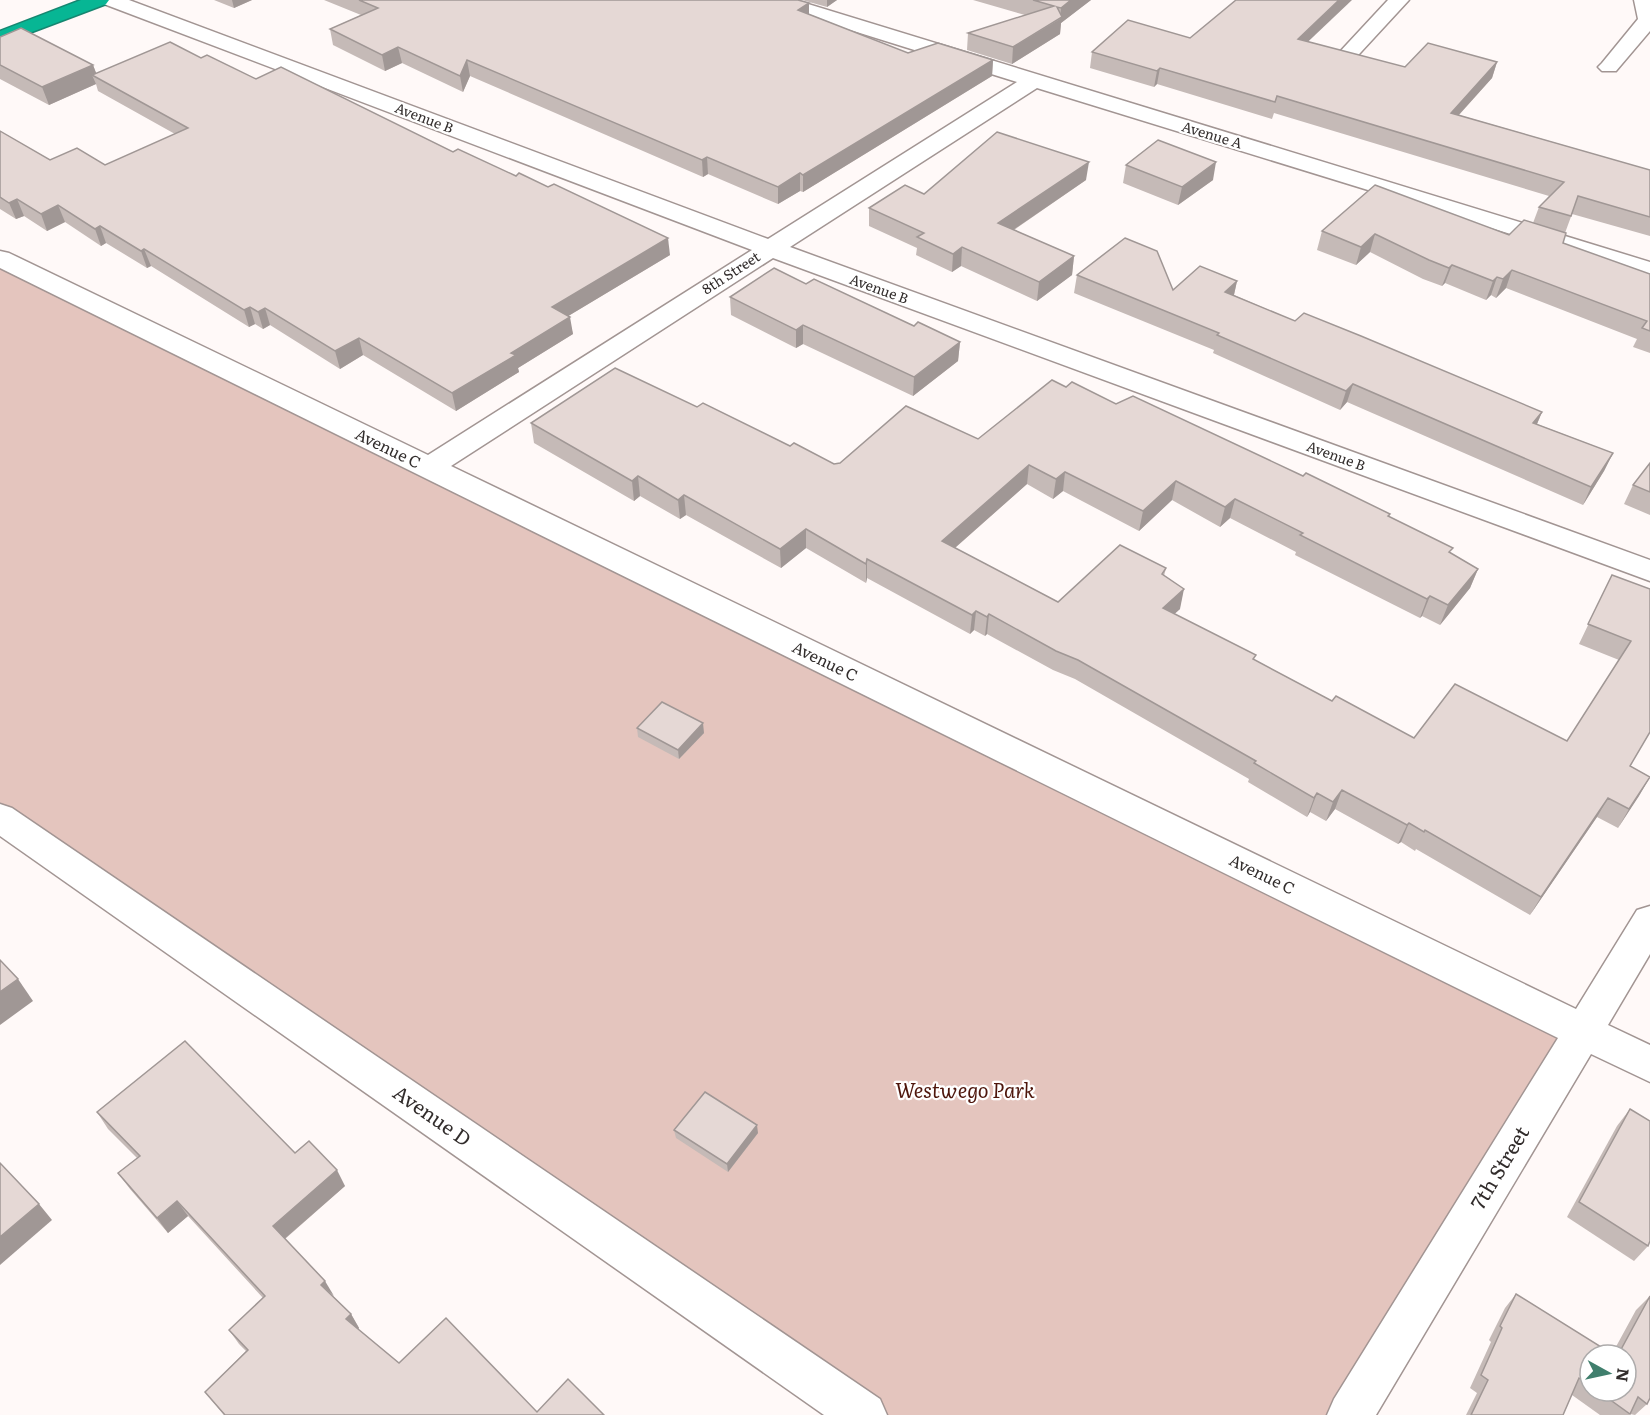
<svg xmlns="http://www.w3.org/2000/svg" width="1650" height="1415" font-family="Literata,serif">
  <rect width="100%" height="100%" fill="#fff9f8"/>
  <path fill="#e4c5be" d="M 0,258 L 1583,1031 L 1350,1415 L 864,1415 L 0,818 Z"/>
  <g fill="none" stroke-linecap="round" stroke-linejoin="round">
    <g stroke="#a29593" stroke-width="3">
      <g id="minor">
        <path d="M 101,0 L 129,0 L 768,239 L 1017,82 L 767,4 L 764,0 L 795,0 L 1650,262 L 1650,277 L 1037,88 L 790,247 L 1650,560 L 1650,581 L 773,258 L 451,466 L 1576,1009 L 1637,910 L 1650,906 L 1650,954 L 1608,1025 L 1650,1045 L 1650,1082 L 1591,1054 L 1376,1415 L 1327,1415 L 1334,1399 L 1558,1038 L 0,268 L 0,251 L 9,253 L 428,455 L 752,250 L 104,4 Z"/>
        <path d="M 1388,0 L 1409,0 L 1349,65 L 1335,65 L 1331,61 L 1335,57 Z"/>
        <path d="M 1634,0 L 1650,0 L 1650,31 L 1616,71 L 1602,71 L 1598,67 L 1602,63 L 1638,19 Z"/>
        <path d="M 0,804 L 12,808 L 880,1399 L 887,1415 L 824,1415 L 0,836 Z"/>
      </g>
    </g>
    <g stroke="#168670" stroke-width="3">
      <path id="highway" d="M 81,0 L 109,0 L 106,4 L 0,44 L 0,31 Z"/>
    </g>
    <use href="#minor" fill="#fff" fill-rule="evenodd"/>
    <use href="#highway" fill="#07b694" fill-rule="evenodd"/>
  </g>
  <g fill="#c5bab7" fill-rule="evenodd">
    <path d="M 214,0 L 252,0 L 234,8 Z"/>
    <path d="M 324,0 L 798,0 L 809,14 L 908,53 L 993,60 L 992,76 L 803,192 L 800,191 L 778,204 L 708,174 L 703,177 L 470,76 L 463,92 L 402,63 L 385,71 L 333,45 L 330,29 L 361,15 Z"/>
    <path d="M 802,0 L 837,0 L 827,7 Z"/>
    <path d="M 973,0 L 1091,0 L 1061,23 L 1060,34 L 1012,64 L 967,50 L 968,33 L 1025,15 Z"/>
    <path d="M 0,37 L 93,65 L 96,73 L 201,58 L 453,152 L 670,255 L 568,316 L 573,334 L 518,368 L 519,372 L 456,411 L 363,355 L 340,369 L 270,325 L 263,329 L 255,324 L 249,327 L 151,266 L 147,268 L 106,243 L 101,246 L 65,222 L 47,231 L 24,216 L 16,219 L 0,209 L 0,131 L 50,160 L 105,165 L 175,134 L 98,91 L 96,84 L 49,105 L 0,79 Z"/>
    <path d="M 1190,38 L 1308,42 L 1405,67 L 1497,62 L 1492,78 L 1459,115 L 1650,170 L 1650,236 L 1572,214 L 1565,233 L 1563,243 L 1650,274 L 1650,353 L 1633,347 L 1637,339 L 1506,288 L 1496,298 L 1491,295 L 1486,300 L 1445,283 L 1442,286 L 1423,279 L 1370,252 L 1356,265 L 1317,250 L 1322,231 L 1509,235 L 1533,223 L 1539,207 L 1549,196 L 1274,113 L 1272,119 L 1157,84 L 1154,87 L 1090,68 L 1092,52 Z"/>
    <path d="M 1126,165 L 1213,180 L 1178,205 L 1123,183 Z"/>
    <path d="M 1086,180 L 1014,230 L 1074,256 L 1072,275 L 1037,301 L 961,266 L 952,272 L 916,255 L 917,248 L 869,226 L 869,208 L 924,194 Z"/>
    <path d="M 1077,275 L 1173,290 L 1237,281 L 1234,295 L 1295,321 L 1542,412 L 1537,424 L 1613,453 L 1604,471 L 1583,505 L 1347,402 L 1340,410 L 1213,353 L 1214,350 L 1074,293 Z"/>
    <path d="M 806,284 L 914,326 L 960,342 L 958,361 L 913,396 L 803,344 L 796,348 L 731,315 L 730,297 Z"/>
    <path d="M 1066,387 L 1116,404 L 1303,476 L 1390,514 L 1389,517 L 1478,569 L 1470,588 L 1440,625 L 1422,616 L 1420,618 L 1295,555 L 1296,552 L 1230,518 L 1220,527 L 1172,500 L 1139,531 L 1063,491 L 1053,499 L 1027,484 L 955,548 L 1058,602 L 1166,568 L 1164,576 L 1180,609 L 1174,614 L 1255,660 L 1332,701 L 1414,738 L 1567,741 L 1619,660 L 1579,644 L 1612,575 L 1650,589 L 1630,766 L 1650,777 L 1618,828 L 1597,817 L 1530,915 L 1416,849 L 1415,851 L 1401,842 L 1398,844 L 1335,809 L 1326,821 L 1310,812 L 1307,817 L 1248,782 L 1249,779 L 1075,679 L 1053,670 L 987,634 L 985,636 L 974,630 L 970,634 L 867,578 L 866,583 L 806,548 L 781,568 L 686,515 L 680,519 L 640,496 L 634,501 L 534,443 L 531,423 L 697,407 L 834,464 L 840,463 L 978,439 Z"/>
    <path d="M 1650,463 L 1650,515 L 1624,504 L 1633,485 Z"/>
    <path d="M 637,728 L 704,733 L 679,759 L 638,737 Z"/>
    <path d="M 1630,1109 L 1648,1246 L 1634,1261 L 1567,1217 L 1617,1126 Z"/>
    <path d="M 97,1112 L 295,1153 L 345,1186 L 285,1239 L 333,1296 L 351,1314 L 359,1328 L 358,1329 L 399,1363 L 537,1412 L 604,1415 L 224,1415 L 205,1392 L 246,1351 L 239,1344 L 229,1330 L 263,1298 L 188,1216 L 168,1233 L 130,1189 L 118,1173 L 137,1158 L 108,1129 Z"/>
    <path d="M 674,1130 L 758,1133 L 728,1172 L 676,1138 Z"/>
    <path d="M 1516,1294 L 1612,1354 L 1636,1310 L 1650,1296 L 1647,1404 L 1635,1415 L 1630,1414 L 1629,1415 L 1600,1415 L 1572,1395 L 1563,1415 L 1466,1415 L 1477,1393 L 1470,1388 L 1491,1342 L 1489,1340 L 1505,1308 ZM 1590,1355 L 1626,1355 L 1626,1391 L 1590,1391 Z"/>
  </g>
  <g fill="#a09795">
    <path d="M 232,0 L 252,0 L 234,8 Z"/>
    <path d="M 827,0 L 837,0 L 827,7 Z"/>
    <path d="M 1071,0 L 1091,0 L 1061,23 L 1060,34 L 1012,64 L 1013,47 L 1060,19 L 1061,8 Z"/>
    <path d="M 1339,0 L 1352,0 L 1294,55 L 1298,39 Z"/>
    <path d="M 809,3 L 809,19 L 798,10 Z"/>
    <path d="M 398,47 L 402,63 L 385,71 L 382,55 Z"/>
    <path d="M 467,60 L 470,76 L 463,92 L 460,76 Z"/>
    <path d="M 993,60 L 992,76 L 803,192 L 803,175 Z"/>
    <path d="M 1497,62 L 1492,78 L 1446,129 L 1451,113 Z"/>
    <path d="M 93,65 L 98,78 L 92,75 L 96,84 L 49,105 L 42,87 Z"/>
    <path d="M 1160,68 L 1157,84 L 1154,87 L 1157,71 Z"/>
    <path d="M 707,157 L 708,174 L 703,177 L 702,160 Z"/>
    <path d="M 1089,162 L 1086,180 L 997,241 L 998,223 Z"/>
    <path d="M 1216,162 L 1213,180 L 1178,205 L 1182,187 Z"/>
    <path d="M 800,173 L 800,191 L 778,204 L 778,187 Z"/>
    <path d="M 17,199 L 24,216 L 16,219 L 9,203 Z"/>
    <path d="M 58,205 L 65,222 L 47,231 L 41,214 Z"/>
    <path d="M 100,226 L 106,243 L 101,246 L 95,229 Z"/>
    <path d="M 1375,234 L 1370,252 L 1356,265 L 1361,247 Z"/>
    <path d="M 668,238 L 670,255 L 555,324 L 552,307 Z"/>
    <path d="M 962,247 L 961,266 L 952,272 L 953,254 Z"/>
    <path d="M 144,249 L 151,266 L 147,268 L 141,251 Z"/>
    <path d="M 1074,256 L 1072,275 L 1037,301 L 1039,282 Z"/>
    <path d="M 1452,265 L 1445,283 L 1442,286 L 1449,268 Z"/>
    <path d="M 1512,270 L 1506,288 L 1496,298 L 1503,279 Z"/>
    <path d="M 1497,277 L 1491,295 L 1486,300 L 1493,281 Z"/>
    <path d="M 1237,281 L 1233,299 L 1225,292 Z"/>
    <path d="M 250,307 L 255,324 L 249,327 L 244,310 Z"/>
    <path d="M 265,308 L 270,325 L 263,329 L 258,312 Z"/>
    <path d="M 570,317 L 573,334 L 518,368 L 519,372 L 456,411 L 452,393 L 511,353 Z"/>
    <path d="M 803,325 L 803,344 L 796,348 L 796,330 Z"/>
    <path d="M 359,338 L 363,355 L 340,369 L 335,351 Z"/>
    <path d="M 960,342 L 958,361 L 913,396 L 914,377 Z"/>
    <path d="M 1353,384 L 1347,402 L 1340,410 L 1346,391 Z"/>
    <path d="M 1542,412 L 1534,431 L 1533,423 Z"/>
    <path d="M 1613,453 L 1604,471 L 1583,505 L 1591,487 Z"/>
    <path d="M 1029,465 L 1027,484 L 940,561 L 942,541 Z"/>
    <path d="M 1065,472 L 1063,491 L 1053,499 L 1056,479 Z"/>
    <path d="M 638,476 L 640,496 L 634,501 L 632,481 Z"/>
    <path d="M 1176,481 L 1172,500 L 1139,531 L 1143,511 Z"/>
    <path d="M 684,495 L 686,515 L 680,519 L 678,500 Z"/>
    <path d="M 1235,499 L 1230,518 L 1220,527 L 1225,507 Z"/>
    <path d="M 806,529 L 806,548 L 781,568 L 780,549 Z"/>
    <path d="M 867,559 L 867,578 L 866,583 L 866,564 Z"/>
    <path d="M 1478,569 L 1470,588 L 1440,625 L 1448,605 Z"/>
    <path d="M 1184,589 L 1180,609 L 1159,628 L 1163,608 Z"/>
    <path d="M 1430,596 L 1422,616 L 1420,618 L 1427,599 Z"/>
    <path d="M 976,611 L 974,630 L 970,634 L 972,615 Z"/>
    <path d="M 989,614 L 987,634 L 985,636 L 987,617 Z"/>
    <path d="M 703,723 L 704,733 L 679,759 L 678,750 Z"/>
    <path d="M 1650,777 L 1639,796 L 1618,828 L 1629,809 Z"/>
    <path d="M 1342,790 L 1335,809 L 1326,821 L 1333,802 Z"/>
    <path d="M 1317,793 L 1310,812 L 1307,817 L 1314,798 Z"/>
    <path d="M 1608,798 L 1597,817 L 1530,915 L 1541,897 Z"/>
    <path d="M 1409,823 L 1401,842 L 1398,844 L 1407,825 Z"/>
    <path d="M 18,979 L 33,1001 L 0,1025 L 0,992 Z"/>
    <path d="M 757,1125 L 758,1133 L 728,1172 L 727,1164 Z"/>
    <path d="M 337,1170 L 345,1186 L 282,1241 L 273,1226 Z"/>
    <path d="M 177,1201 L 188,1216 L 168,1233 L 157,1218 Z"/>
    <path d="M 39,1204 L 52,1220 L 0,1265 L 0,1237 Z"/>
    <path d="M 325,1281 L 334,1296 L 321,1285 Z"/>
    <path d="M 351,1314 L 359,1328 L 355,1334 L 346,1319 Z"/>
  </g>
  <g fill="#e5d8d5" stroke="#a09795" stroke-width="1.5">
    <path d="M 359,0 L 798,0 L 809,3 L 798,10 L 908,53 L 938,43 L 993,60 L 803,175 L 800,173 L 778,187 L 707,157 L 702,160 L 467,60 L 460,76 L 398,47 L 382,55 L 330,29 L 378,8 Z"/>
    <path d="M 1033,0 L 1071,0 L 1061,8 L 1057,7 L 1062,17 L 1013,47 L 968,33 L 1054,6 Z"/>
    <path d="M 1236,0 L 1339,0 L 1298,39 L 1405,67 L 1428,43 L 1497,62 L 1451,113 L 1650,170 L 1650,217 L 1578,196 L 1571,216 L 1539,207 L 1564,182 L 1277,96 L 1275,102 L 1160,68 L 1157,71 L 1092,52 L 1128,20 L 1190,38 Z"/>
    <path d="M 21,28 L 93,65 L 42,87 L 0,65 L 0,37 Z"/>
    <path d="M 170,42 L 201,58 L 207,55 L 256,79 L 281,67 L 453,152 L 458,149 L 516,176 L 519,173 L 548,187 L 554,184 L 668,238 L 552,307 L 570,317 L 511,353 L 516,355 L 452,393 L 359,338 L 335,351 L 265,308 L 258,312 L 250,307 L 244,310 L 144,249 L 141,251 L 100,226 L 95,229 L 58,205 L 41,214 L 17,199 L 9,203 L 0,197 L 0,131 L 50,160 L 77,148 L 105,165 L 188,128 L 92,75 Z"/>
    <path d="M 997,132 L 1089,162 L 998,223 L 1074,256 L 1039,282 L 962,247 L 953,254 L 917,237 L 924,233 L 869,208 L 905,185 L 924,194 Z"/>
    <path d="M 1158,140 L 1216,162 L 1182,187 L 1126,165 Z"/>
    <path d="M 1375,185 L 1509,235 L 1524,220 L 1566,233 L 1563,243 L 1650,274 L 1650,331 L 1642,328 L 1647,321 L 1512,270 L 1503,279 L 1497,277 L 1493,281 L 1452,265 L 1449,268 L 1429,260 L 1375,234 L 1361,247 L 1322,231 Z"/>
    <path d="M 1125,238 L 1157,251 L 1173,290 L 1200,266 L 1237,281 L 1225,292 L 1295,321 L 1304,313 L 1361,336 L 1542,412 L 1533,423 L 1613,453 L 1591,487 L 1353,384 L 1346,391 L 1217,335 L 1219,333 L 1077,275 Z"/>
    <path d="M 774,268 L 806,284 L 814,279 L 914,326 L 918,322 L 960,342 L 914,377 L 803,325 L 796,330 L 730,297 Z"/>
    <path d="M 615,368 L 697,407 L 703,403 L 790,446 L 794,443 L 834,464 L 840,463 L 906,406 L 978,439 L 1052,380 L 1066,387 L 1072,382 L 1116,404 L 1133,396 L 1303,476 L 1306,473 L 1390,514 L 1388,516 L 1453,548 L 1449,552 L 1478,569 L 1448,605 L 1430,596 L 1427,599 L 1300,535 L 1303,533 L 1235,499 L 1225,507 L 1176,481 L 1143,511 L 1065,472 L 1056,479 L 1029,465 L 942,541 L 1058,602 L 1120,545 L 1166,568 L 1162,574 L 1184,589 L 1163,608 L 1256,655 L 1253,659 L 1332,701 L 1336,696 L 1414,738 L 1455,684 L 1567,741 L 1631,641 L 1588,624 L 1612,575 L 1650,589 L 1650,732 L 1630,766 L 1650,777 L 1629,809 L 1608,798 L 1541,897 L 1425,830 L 1424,832 L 1409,823 L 1407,825 L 1342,790 L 1333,802 L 1317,793 L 1314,798 L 1254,763 L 1256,761 L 1078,660 L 1056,651 L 989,614 L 987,617 L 976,611 L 972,615 L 867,559 L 866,564 L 806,529 L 780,549 L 684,495 L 678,500 L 638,476 L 632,481 L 531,423 Z"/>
    <path d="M 1650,463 L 1650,492 L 1633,485 Z"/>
    <path d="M 662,702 L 703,723 L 678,750 L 637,728 Z"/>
    <path d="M 0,960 L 18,979 L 0,992 Z"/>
    <path d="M 185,1041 L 295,1153 L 309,1141 L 337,1170 L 273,1226 L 325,1281 L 321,1285 L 351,1314 L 346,1319 L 399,1363 L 446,1318 L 537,1412 L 568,1379 L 604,1415 L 225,1415 L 205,1392 L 248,1350 L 229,1330 L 265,1296 L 177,1201 L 157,1218 L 118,1173 L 140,1156 L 97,1112 Z"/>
    <path d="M 705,1092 L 757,1125 L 727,1164 L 674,1130 Z"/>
    <path d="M 1630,1109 L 1650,1121 L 1650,1241 L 1648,1246 L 1579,1202 Z"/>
    <path d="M 0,1163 L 39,1204 L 0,1237 Z"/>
    <path d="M 1516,1294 L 1614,1355 L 1590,1355 L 1590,1385 L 1579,1378 L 1563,1415 L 1471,1415 L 1488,1380 L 1481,1375 L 1502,1328 L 1500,1326 Z"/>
    <path d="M 1650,1296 L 1650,1398 L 1647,1404 L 1638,1397 L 1630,1414 L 1598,1391 L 1626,1391 L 1626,1355 L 1618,1355 Z"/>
  </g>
  <g text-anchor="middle" stroke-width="4.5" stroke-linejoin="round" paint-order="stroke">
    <g font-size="14" fill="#322d2c" stroke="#fff">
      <text transform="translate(424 118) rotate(21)" y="5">Avenue B</text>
      <text transform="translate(1212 135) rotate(17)" y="5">Avenue A</text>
      <text transform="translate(731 273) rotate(-33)" y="5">8th Street</text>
      <text transform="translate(879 289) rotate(20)" y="5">Avenue B</text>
      <text transform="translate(1336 456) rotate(20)" y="5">Avenue B</text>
    </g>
    <g font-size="16" fill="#322d2c" stroke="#fff">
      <text transform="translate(388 448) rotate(26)" y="6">Avenue C</text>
      <text transform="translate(825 661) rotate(26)" y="6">Avenue C</text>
      <text transform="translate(1262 874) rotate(26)" y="6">Avenue C</text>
    </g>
    <g font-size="20" font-style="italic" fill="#4e160c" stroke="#fff">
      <text x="965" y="1098">Westwego Park</text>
    </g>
    <g font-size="20" fill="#322d2c" stroke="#fff">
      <text transform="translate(432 1116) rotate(35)" y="7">Avenue D</text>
      <text transform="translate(1500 1168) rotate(-59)" y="7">7th Street</text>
    </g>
  </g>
  <g transform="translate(1608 1373) rotate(98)"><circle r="28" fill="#ffffff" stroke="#adabab" stroke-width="1.5"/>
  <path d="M0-4.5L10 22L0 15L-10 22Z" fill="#407f6d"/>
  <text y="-9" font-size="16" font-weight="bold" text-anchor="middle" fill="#322d2c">N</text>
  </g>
</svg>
